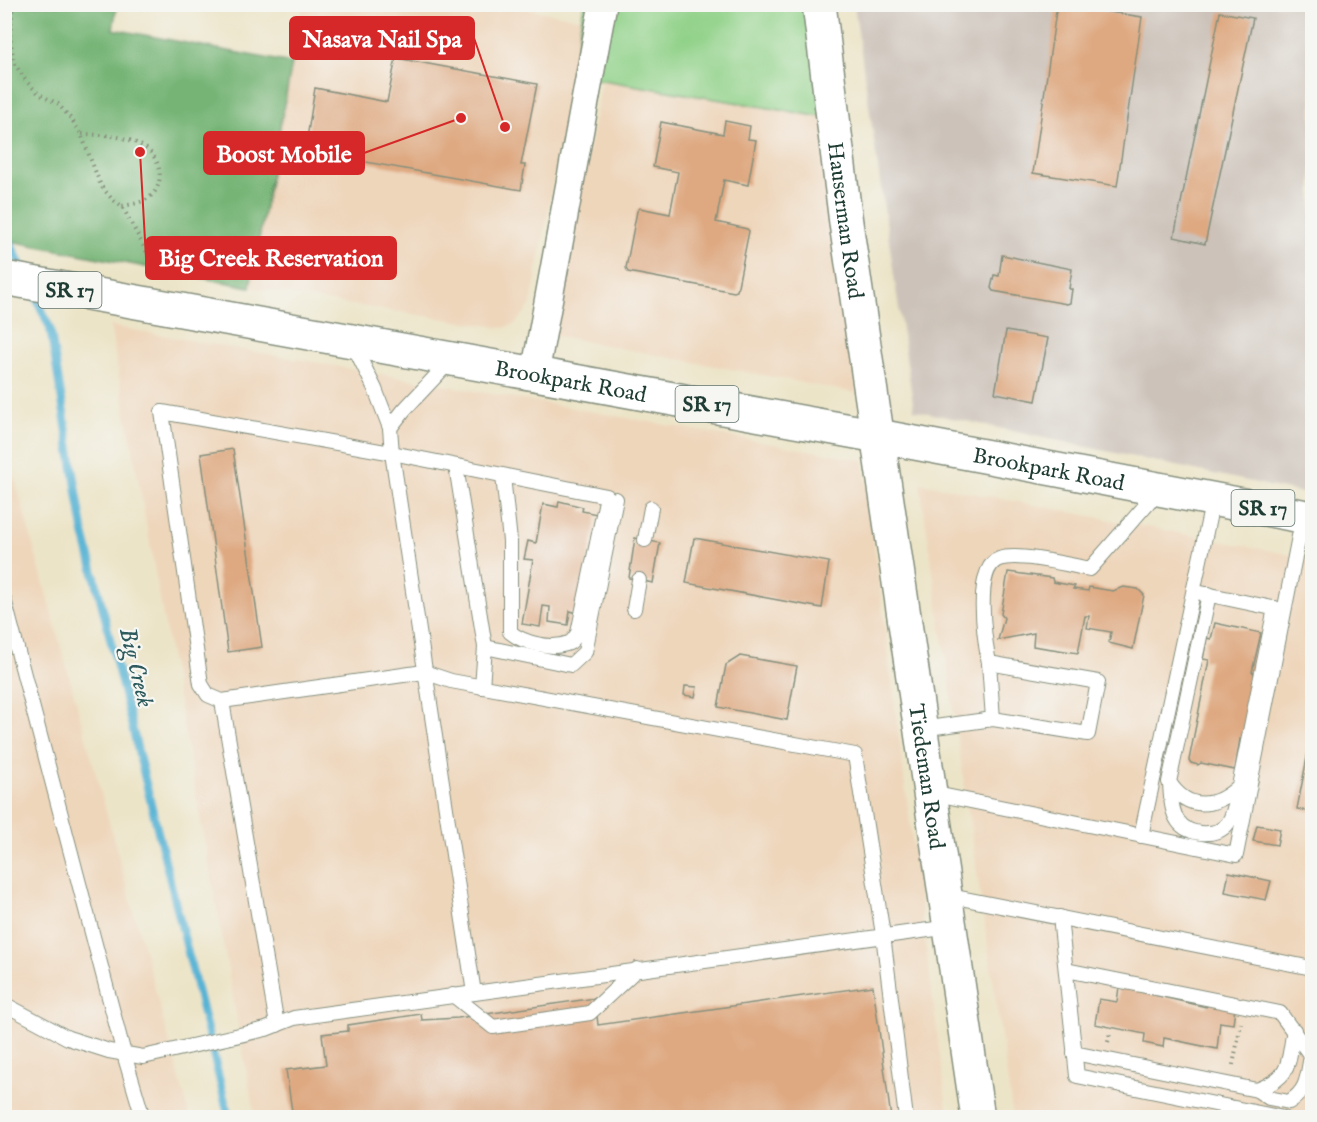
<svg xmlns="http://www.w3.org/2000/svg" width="1317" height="1122" font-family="'IM FELL English',serif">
  <rect width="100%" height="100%" fill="#f6f6f2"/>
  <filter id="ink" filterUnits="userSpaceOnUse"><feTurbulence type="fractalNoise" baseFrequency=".0167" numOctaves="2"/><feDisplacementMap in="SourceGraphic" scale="12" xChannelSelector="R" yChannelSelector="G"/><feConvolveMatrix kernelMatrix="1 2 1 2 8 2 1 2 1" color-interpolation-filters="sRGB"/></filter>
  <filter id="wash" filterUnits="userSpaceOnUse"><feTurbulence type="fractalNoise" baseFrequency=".008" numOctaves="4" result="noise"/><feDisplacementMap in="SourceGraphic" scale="24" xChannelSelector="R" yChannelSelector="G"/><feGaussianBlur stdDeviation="1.35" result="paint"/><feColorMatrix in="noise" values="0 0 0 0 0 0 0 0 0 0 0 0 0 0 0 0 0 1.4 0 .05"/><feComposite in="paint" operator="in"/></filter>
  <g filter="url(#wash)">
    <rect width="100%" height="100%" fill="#ece4c7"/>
    <g fill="#eed6bb">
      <path d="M 303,5 L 504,5 L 582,19 L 531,305 L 515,324 L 503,328 L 498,327 L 314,299 L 250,287 Z"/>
      <path d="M 603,78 L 822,117 L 856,393 L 553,335 Z"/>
      <path d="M 110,326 L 863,460 L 948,1117 L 255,1117 Z"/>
      <path d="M 5,443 L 190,1117 L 5,1117 Z"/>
      <path d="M 920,483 L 1312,559 L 1312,1117 L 1013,1117 Z"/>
    </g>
    <path fill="#ccc2b9" d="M 854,5 L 1312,5 L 1312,495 L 914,410 Z"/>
    <path fill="#91d289" stroke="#58885e" stroke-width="1.5" d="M 584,5 L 806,5 L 822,117 L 572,75 Z"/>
    <path fill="#74b475" stroke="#4a7854" stroke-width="1.5" d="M 4,5 L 117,5 L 113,29 L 292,63 L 250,287 L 5,240 Z"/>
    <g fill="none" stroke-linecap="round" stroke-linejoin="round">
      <g stroke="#56b3d4" stroke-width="8">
        <path d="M 4,229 L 25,274"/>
        <path d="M 34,293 L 50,328 L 83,529 L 229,1118"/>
      </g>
    </g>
    <g id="blocks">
      <g fill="#dea981">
        <path d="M 1057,4 L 1142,17 L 1117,186 L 1033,173 Z"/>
        <path d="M 1220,12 L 1253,18 L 1205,244 L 1174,237 Z"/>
        <path d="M 396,58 L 537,84 L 521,165 L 525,165 L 521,190 L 305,151 L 315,88 L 387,102 Z"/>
        <path d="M 725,121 L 750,126 L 748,139 L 756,140 L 748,185 L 724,180 L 716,222 L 747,229 L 749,231 L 737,291 L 734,292 L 628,272 L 626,268 L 637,211 L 640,208 L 670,214 L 678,172 L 653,167 L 661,122 L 723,134 Z"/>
        <path d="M 1002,255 L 1072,269 L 1069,289 L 1072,289 L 1070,303 L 1067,304 L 993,291 L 991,288 L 994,275 L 999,276 Z"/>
        <path d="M 1006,331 L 1048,338 L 1036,401 L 995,393 Z"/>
        <path d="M 233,449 L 262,647 L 228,652 L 201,454 Z"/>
        <path d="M 559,501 L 583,507 L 582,511 L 597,514 L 578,613 L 570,611 L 568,625 L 549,622 L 550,607 L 543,606 L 540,627 L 522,624 L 533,560 L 524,559 L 528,541 L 536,543 L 543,504 L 558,507 Z"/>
        <path d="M 635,538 L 660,543 L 653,583 L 629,578 Z"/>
        <path d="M 694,538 L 829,562 L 822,608 L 686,583 Z"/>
        <path d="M 1008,572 L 1052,578 L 1053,582 L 1075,586 L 1073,589 L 1088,591 L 1089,587 L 1113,591 L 1123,587 L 1138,589 L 1144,595 L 1133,649 L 1109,643 L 1111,632 L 1087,628 L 1089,616 L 1085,616 L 1078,653 L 1033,646 L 1034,633 L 998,640 L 1004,618 L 1001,614 Z"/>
        <path d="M 1215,623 L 1261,633 L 1252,672 L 1254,673 L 1254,675 L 1258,676 L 1245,740 L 1240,739 L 1235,770 L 1201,763 L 1198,765 L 1191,763 L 1189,760 L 1209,660 L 1203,659 L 1207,638 L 1211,639 Z"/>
        <path d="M 740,656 L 797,666 L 787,720 L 718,707 L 726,665 Z"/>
        <path d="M 685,686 L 697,687 L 695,697 L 684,695 Z"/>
        <path d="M 1311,737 L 1312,737 L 1312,812 L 1297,809 Z"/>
        <path d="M 1257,825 L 1280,829 L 1277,845 L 1253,841 Z"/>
        <path d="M 1229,872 L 1271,881 L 1266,900 L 1225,892 Z"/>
        <path d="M 873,986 L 891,1118 L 293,1118 L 286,1070 L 326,1065 L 322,1034 L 348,1031 L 348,1025 L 421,1014 L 422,1020 L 458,1018 L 595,998 L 598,1025 Z"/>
        <path d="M 1119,987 L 1206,1007 L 1211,1003 L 1235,1008 L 1233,1024 L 1220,1022 L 1217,1049 L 1164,1038 L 1163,1047 L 1144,1043 L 1145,1034 L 1095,1024 L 1099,999 L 1117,1002 Z"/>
      </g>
    </g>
  </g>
  <g filter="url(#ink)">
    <use href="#blocks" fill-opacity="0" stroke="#86907e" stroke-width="1.5"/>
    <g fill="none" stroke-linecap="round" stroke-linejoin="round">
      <g stroke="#86907e" stroke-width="16">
        <g id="lane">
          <path d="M 353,344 L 375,389 L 390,428 L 392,453 L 474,993"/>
          <path d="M 390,428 L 404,410 L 451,360"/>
          <path d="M 456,466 L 485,647 L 482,687"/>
          <path d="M 503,476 L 510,541 L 510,632 C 523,643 552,650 569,643 C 573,641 575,637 578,633 L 607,496 L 392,453 L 162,412 L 201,684 L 208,695 L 222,701 L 424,672 L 451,681 L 855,755 L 883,935 L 906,1118"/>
          <path d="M 645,540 L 651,508"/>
          <path d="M 1201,593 L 1282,610"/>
          <path d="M 1209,594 L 1169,782 C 1188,812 1216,808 1239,786 L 1275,608"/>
          <path d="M 4,599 L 124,1054 L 143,1118"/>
          <path d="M 634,609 L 639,580"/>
          <path d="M 485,647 L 571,665 L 585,652 L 616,499"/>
          <path d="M 989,663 L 993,719"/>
          <path d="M 222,701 L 277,1025"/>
          <path d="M 921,729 L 993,719 L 1088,734 L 1098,682 L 989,663 C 985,642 973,568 999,559 C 1018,552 1069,565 1090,569 L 1159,490"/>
          <path d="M 1170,784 C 1171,796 1171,811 1178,821 C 1188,836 1218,838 1228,823 C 1235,813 1236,798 1239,786"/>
          <path d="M 931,793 L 1236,855 L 1303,516"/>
          <path d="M 1141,836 L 1213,499"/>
          <path d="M 945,895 L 1312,968"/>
          <path d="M 1060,917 L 1077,1076 L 1283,1118"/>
          <path d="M 1066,970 L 1280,1013 L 1311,1056 C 1307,1077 1308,1090 1289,1102 L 1269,1098 L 1257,1090 L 1074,1053"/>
          <path d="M 453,995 L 493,1027 L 590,1013 L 637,969"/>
          <path d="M 4,1004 L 68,1038 L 109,1051 L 143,1057 L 266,1029 L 294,1018 L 950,927"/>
          <path d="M 1257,1090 C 1293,1076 1287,1064 1294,1030"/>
        </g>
      </g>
      <g stroke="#86907e" stroke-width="30">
        <path id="street" d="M 535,373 L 603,4"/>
      </g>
      <g stroke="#86907e" stroke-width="36">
        <g id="secondary">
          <path id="s1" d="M 819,4 L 846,223 L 978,1118"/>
        </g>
      </g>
      <g stroke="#86907e" stroke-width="36">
        <g id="primary">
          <path id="s2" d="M 4,278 L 878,436 L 1312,518"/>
        </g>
      </g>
      <g stroke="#86907e" stroke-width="4" stroke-dasharray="1.5 4.5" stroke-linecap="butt">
        <path d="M 13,4 L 10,37 L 14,63 L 27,82 L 39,94 L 58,104 L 72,120 L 81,134 L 101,186 L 112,199 L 122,206 L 151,260"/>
        <path d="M 82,134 C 102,135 125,135 142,146 C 159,155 166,179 153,194 C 145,203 133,204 122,206"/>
        <path d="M 1108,1042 L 1110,1033"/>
        <path d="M 1233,1065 L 1241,1023"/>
      </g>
      <use href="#lane" stroke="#fff" stroke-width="14"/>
      <use href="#street" stroke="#fff" stroke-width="27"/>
      <use href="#secondary" stroke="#fff" stroke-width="33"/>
      <use href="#primary" stroke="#fff" stroke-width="33"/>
    </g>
  </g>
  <g text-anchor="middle" stroke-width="4.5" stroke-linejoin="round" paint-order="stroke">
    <g fill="#f6f6f2" stroke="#60746d" stroke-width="1.5">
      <rect x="38.5" y="272" width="63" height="36" rx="4.5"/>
      <rect x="675.5" y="386" width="63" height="36" rx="4.5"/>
      <rect x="1231.5" y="490" width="63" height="36" rx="4.5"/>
    </g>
    <g font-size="21" font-weight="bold" fill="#1f3d34">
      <text x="70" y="297">SR 17</text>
      <text x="707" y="411">SR 17</text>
      <text x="1263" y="515">SR 17</text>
    </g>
    <g font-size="22" fill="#1f3d34" stroke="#f6f6f2">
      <text dy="8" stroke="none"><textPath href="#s1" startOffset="218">Hauserman Road</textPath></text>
      <text dy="8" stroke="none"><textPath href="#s2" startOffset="576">Brookpark Road</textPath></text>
      <text dy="8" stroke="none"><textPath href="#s2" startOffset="1062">Brookpark Road</textPath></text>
      <text dy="8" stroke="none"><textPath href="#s1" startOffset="780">Tiedeman Road</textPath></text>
    </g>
    <g font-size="24" font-style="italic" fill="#2d5a5c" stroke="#f6f6f2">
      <text transform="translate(137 667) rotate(76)" y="8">Big Creek</text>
    </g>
  </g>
  <path fill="none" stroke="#d62828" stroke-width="2" d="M505 127L474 38M461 118L364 153M140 152L146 258"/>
  <g fill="#d62828" stroke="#f6f6f2" stroke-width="2">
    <circle cx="505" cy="127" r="6"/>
    <circle cx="461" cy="118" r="6"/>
    <circle cx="140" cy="152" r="6"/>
  </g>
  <g fill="#d62828" stroke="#d62828" stroke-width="2">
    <rect x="290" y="17" width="184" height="42" rx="6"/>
    <rect x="204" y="132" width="160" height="42" rx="6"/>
    <rect x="146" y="237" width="250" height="42" rx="6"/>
  </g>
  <g font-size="24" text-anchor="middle" font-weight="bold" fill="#fff">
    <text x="382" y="47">Nasava Nail Spa</text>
    <text x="284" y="162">Boost Mobile</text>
    <text x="271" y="266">Big Creek Reservation</text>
  </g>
  <rect width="1317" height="1122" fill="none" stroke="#f6f6f2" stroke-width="24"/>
</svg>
